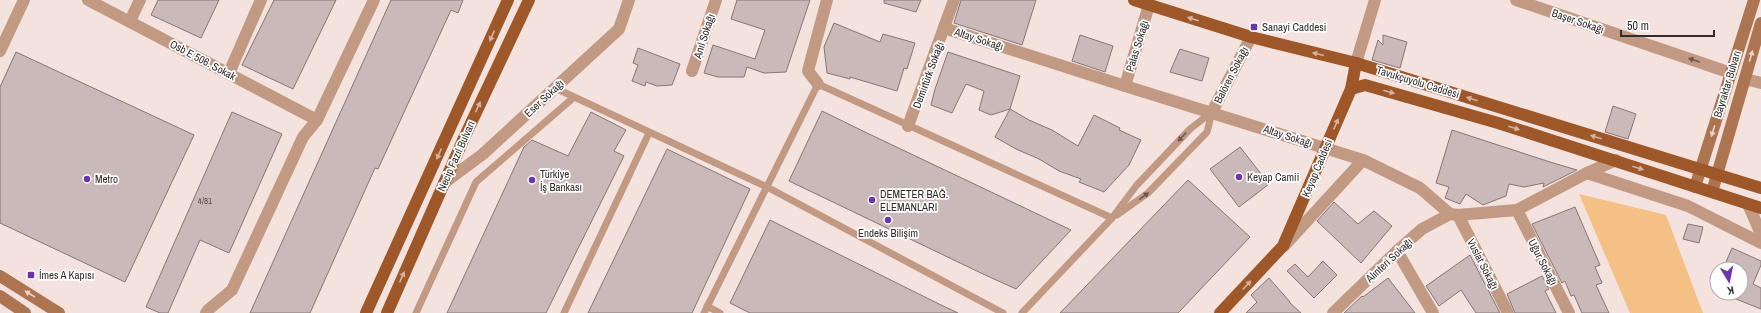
<svg xmlns="http://www.w3.org/2000/svg" width="1761" height="313" font-family="'Archivo Narrow',sans-serif">
  <rect width="100%" height="100%" fill="#f4e2de"/>
  <path fill="#f4c085" d="M 1579,194 L 1666,215 L 1703,313 L 1630,313 Z"/>
  <g fill="#cab9b9" stroke="#867677">
    <path d="M 158,0 L 219,0 L 201,38 L 151,15 Z"/>
    <path d="M 274,0 L 336,0 L 293,89 L 242,65 Z"/>
    <path d="M 391,0 L 463,0 L 458,13 L 451,10 L 378,169 L 375,168 L 310,313 L 250,313 Z"/>
    <path d="M 737,0 L 810,0 L 786,72 L 764,73 L 747,67 L 744,77 L 718,77 L 704,73 L 713,45 L 755,59 L 765,30 L 731,19 Z"/>
    <path d="M 884,0 L 921,0 L 916,12 L 884,3 Z"/>
    <path d="M 961,0 L 1036,0 L 1022,45 L 954,23 Z"/>
    <path d="M 834,23 L 880,42 L 883,34 L 915,43 L 907,69 L 904,68 L 897,91 L 850,77 L 850,79 L 827,73 L 824,47 Z"/>
    <path d="M 1080,35 L 1113,46 L 1105,72 L 1072,61 Z"/>
    <path d="M 1383,35 L 1407,42 L 1400,68 L 1372,60 L 1378,40 L 1383,45 Z"/>
    <path d="M 638,48 L 680,64 L 672,85 L 657,86 L 646,82 L 645,86 L 632,81 L 638,65 L 633,63 Z"/>
    <path d="M 1180,49 L 1209,58 L 1202,81 L 1170,72 Z"/>
    <path d="M 16,52 L 194,135 L 125,282 L 0,223 L 0,87 Z"/>
    <path d="M 948,52 L 1020,76 L 1010,109 L 991,115 L 979,110 L 984,91 L 966,84 L 952,113 L 931,105 L 935,89 Z"/>
    <path d="M 1613,106 L 1636,114 L 1628,139 L 1605,132 Z"/>
    <path d="M 1010,109 L 1029,120 L 1052,130 L 1078,146 L 1094,115 L 1120,128 L 1119,130 L 1141,140 L 1129,165 L 1104,192 L 1079,182 L 1081,179 L 1059,171 L 1039,159 L 1016,149 L 995,137 Z"/>
    <path d="M 822,111 L 867,133 L 1071,230 L 1016,289 L 983,274 L 789,181 Z"/>
    <path d="M 232,112 L 282,134 L 229,253 L 200,240 L 168,313 L 160,313 L 146,307 Z"/>
    <path d="M 591,112 L 626,130 L 614,151 L 624,156 L 546,313 L 447,313 L 524,147 L 532,140 L 568,156 Z"/>
    <path d="M 1452,130 L 1550,162 L 1577,170 L 1543,187 L 1544,183 L 1524,187 L 1509,184 L 1506,196 L 1483,205 L 1466,194 L 1460,204 L 1445,198 L 1449,187 L 1436,183 Z"/>
    <path d="M 1240,147 L 1269,184 L 1239,207 L 1210,169 Z"/>
    <path d="M 667,149 L 750,189 L 692,313 L 588,313 Z"/>
    <path d="M 1188,180 L 1250,237 L 1178,313 L 1060,313 Z"/>
    <path d="M 1334,202 L 1358,224 L 1374,211 L 1392,226 L 1361,263 L 1317,221 Z"/>
    <path d="M 1575,207 L 1600,265 L 1595,267 L 1602,283 L 1596,285 L 1609,313 L 1582,313 L 1574,295 L 1571,296 L 1565,281 L 1562,283 L 1532,224 Z"/>
    <path d="M 770,220 L 939,304 L 958,313 L 750,313 L 730,303 Z"/>
    <path d="M 1688,224 L 1703,227 L 1699,243 L 1683,239 Z"/>
    <path d="M 1732,248 L 1761,261 L 1761,265 L 1753,284 L 1761,288 L 1761,309 L 1721,293 L 1741,293 L 1741,269 L 1723,269 Z"/>
    <path d="M 1470,255 L 1500,313 L 1476,313 L 1461,290 L 1439,306 L 1426,286 Z"/>
    <path d="M 1323,261 L 1337,275 L 1314,298 L 1287,271 L 1295,264 L 1308,277 Z"/>
    <path d="M 1542,276 L 1549,289 L 1545,291 L 1556,313 L 1515,313 L 1507,294 Z"/>
    <path d="M 1269,278 L 1290,302 L 1290,303 L 1301,313 L 1246,313 L 1257,302 L 1251,295 Z"/>
    <path d="M 1388,278 L 1415,313 L 1344,313 L 1362,296 L 1363,297 Z"/>
  </g>
  <g fill="none" stroke-linecap="round" stroke-linejoin="round">
    <g stroke="#c29a83" stroke-width="7">
      <path d="M 555,88 L 767,187 L 1003,313"/>
      <path d="M 1117,215 L 1148,193 L 1207,132 L 1212,112"/>
      <path d="M 707,306 L 720,313"/>
      <path d="M 416,313 L 476,182 L 573,98"/>
      <path d="M 564,313 L 649,133"/>
      <path d="M 704,313 L 818,84 L 1112,218"/>
      <path d="M 1022,313 L 1112,218 L 1136,186 L 1190,129 L 1212,112"/>
    </g>
    <g stroke="#c29a83" stroke-width="12">
      <path d="M 88,0 L 317,120"/>
      <path d="M 1516,0 L 1731,73"/>
      <path d="M 130,21 L 140,0"/>
      <path d="M 944,28 L 1122,85 L 1363,160 L 1420,188 L 1450,214 L 1458,215 L 1517,210 L 1587,173 L 1616,160"/>
      <path d="M 0,51 L 24,0"/>
      <path d="M 1356,63 L 1375,0"/>
      <path d="M 692,71 L 716,0"/>
      <path d="M 229,73 L 261,0"/>
      <path d="M 1745,79 L 1761,83"/>
      <path d="M 818,84 L 808,71 L 827,0"/>
      <path d="M 1125,86 L 1149,5"/>
      <path d="M 1212,112 L 1251,37"/>
      <path d="M 908,126 L 954,0"/>
      <path d="M 1587,173 L 1688,206 L 1761,243"/>
      <path d="M 444,183 L 483,154 L 619,29 L 629,0"/>
      <path d="M 1748,204 L 1761,234"/>
      <path d="M 1517,210 L 1569,313"/>
      <path d="M 1458,215 L 1508,313"/>
      <path d="M 1284,246 L 1363,160"/>
      <path d="M 1397,251 L 1433,313"/>
      <path d="M 206,313 L 208,310 L 232,290 L 303,137 L 317,120 L 374,0"/>
      <path d="M 1333,313 L 1397,251 L 1422,229 L 1450,214"/>
    </g>
    <g stroke="#ad7451" stroke-width="12">
      <path d="M 1695,187 L 1754,0"/>
      <path d="M 1712,192 L 1761,23"/>
      <path d="M 0,276 L 59,313"/>
      <path d="M 0,296 L 25,313"/>
    </g>
    <g stroke="#9d5729" stroke-width="12">
      <path d="M 1134,0 L 1251,37 L 1356,63 L 1761,188"/>
      <path d="M 1351,89 L 1365,85 L 1498,123 L 1761,208"/>
      <path d="M 366,313 L 508,0"/>
      <path d="M 387,313 L 464,138 L 529,0"/>
      <path d="M 1220,313 L 1283,246 L 1351,89 L 1356,63"/>
    </g>
  </g>
  <defs><path id="oneway-solid" d="M-6-.8H1V-3.2L6.5 0L1 3.2V.8H-6Z"/></defs>
  <g fill="#d3b39f">
    <use href="#oneway-solid" transform="translate(1193 19) rotate(-162)"/>
    <use href="#oneway-solid" transform="translate(492 36) rotate(114)"/>
    <use href="#oneway-solid" transform="translate(1318 54) rotate(-166)"/>
    <use href="#oneway-solid" transform="translate(1389 92) rotate(16)"/>
    <use href="#oneway-solid" transform="translate(1472 99) rotate(-163)"/>
    <use href="#oneway-solid" transform="translate(478 107) rotate(-65)"/>
    <use href="#oneway-solid" transform="translate(1336 124) rotate(-67)"/>
    <use href="#oneway-solid" transform="translate(1514 128) rotate(17)"/>
    <use href="#oneway-solid" transform="translate(1596 137) rotate(-163)"/>
    <use href="#oneway-solid" transform="translate(439 154) rotate(114)"/>
    <use href="#oneway-solid" transform="translate(1638 168) rotate(18)"/>
    <use href="#oneway-solid" transform="translate(402 277) rotate(-66)"/>
    <use href="#oneway-solid" transform="translate(1247 285) rotate(-47)"/>
  </g>
  <g fill="#e6d5cb">
    <use href="#oneway-solid" transform="translate(1751 56) rotate(-74)"/>
    <use href="#oneway-solid" transform="translate(1713 131) rotate(107)"/>
    <use href="#oneway-solid" transform="translate(30 294) rotate(-148)"/>
  </g>
  <g fill="#6c584e">
    <use href="#oneway-solid" transform="translate(1694 60) rotate(-161)"/>
    <use href="#oneway-solid" transform="translate(1182 137) rotate(133)"/>
    <use href="#oneway-solid" transform="translate(1144 196) rotate(-36)"/>
  </g>
  <g fill="#6d35ac" stroke="#fff" stroke-width="1.5">
    <rect x="1250" y="23" width="8" height="8" rx="2"/>
    <circle cx="1239" cy="177" r="4"/>
    <circle cx="87" cy="179" r="4"/>
    <circle cx="532" cy="180" r="4"/>
    <circle cx="872" cy="200" r="4"/>
    <circle cx="888" cy="220" r="4"/>
    <rect x="27" y="271" width="8" height="8" rx="2"/>
  </g>
  <g text-anchor="middle" stroke-width="3.5" stroke-linejoin="round" paint-order="stroke">
    <g font-size="9" fill="#584f4e">
      <text x="205" y="204">4/81</text>
    </g>
    <g font-size="11" fill="#322c2a" stroke="#fff">
      <text transform="translate(1578 21) rotate(19)" y="4">Başer Sokağı</text>
      <text transform="translate(704 36) rotate(-72)" y="4">Anıl Sokağı</text>
      <text transform="translate(979 39) rotate(18)" y="4">Altay Sokağı</text>
      <text transform="translate(1137 46) rotate(-73)" y="4">Palas Sokağı</text>
      <text transform="translate(203 60) rotate(28)" y="4">Osb E 506. Sokak</text>
      <text transform="translate(928 75) rotate(-70)" y="4">Demirtürk Sokağı</text>
      <text transform="translate(1231 75) rotate(-63)" y="4">Balören Sokağı</text>
      <text transform="translate(1418 82) rotate(17)" y="4">Tavukçuyolu Caddesi</text>
      <text transform="translate(1727 84) rotate(-73)" y="4">Bayraktar Bulvarı</text>
      <text transform="translate(544 98) rotate(-43)" y="4">Eser Sokağı</text>
      <text transform="translate(1288 136) rotate(18)" y="4">Altay Sokağı</text>
      <text transform="translate(456 156) rotate(-66)" y="4">Necip Fazıl Bulvarı</text>
      <text transform="translate(1317 168) rotate(-67)" y="4">Keyap Caddesi</text>
      <text transform="translate(1389 260) rotate(-43)" y="4">Alınteri Sokağı</text>
      <text transform="translate(1543 262) rotate(63)" y="4">Uğur Sokağı</text>
      <text transform="translate(1483 264) rotate(63)" y="4">Vuslat Sokağı</text>
    </g>
    <g font-size="11" fill="#322c2a" stroke="#fff" text-anchor="start">
      <text x="1262" y="31">Sanayi Caddesi</text>
      <text x="540" y="178">Türkiye<tspan x="540" dy="13">İş Bankası</tspan></text>
      <text x="1247" y="181">Keyap Camii</text>
      <text x="95" y="183">Metro</text>
      <text x="880" y="198">DEMETER BAĞ.<tspan x="880" dy="13">ELEMANLARI</tspan></text>
      <text x="888" y="237" text-anchor="middle">Endeks Bilişim</text>
      <text x="39" y="279">İmes A Kapısı</text>
    </g>
  </g>
  <g transform="translate(1729 281) rotate(170)"><circle r="19" fill="#ffffff" stroke="#adabaa"/>
  <path d="M0-3L7 15L0 10L-7 15Z" fill="#6d35ac"/>
  <text y="-6" font-size="11" font-weight="bold" text-anchor="middle" fill="#322c2a">K</text>
  </g>
  <path d="M1621 30v6h93v-6" fill="none" stroke="#322c2a" stroke-width="2"/>
  <text x="1627" y="30" font-size="12" fill="#322c2a" stroke="#ffffff" stroke-width="3" paint-order="stroke">50 m</text>
</svg>
